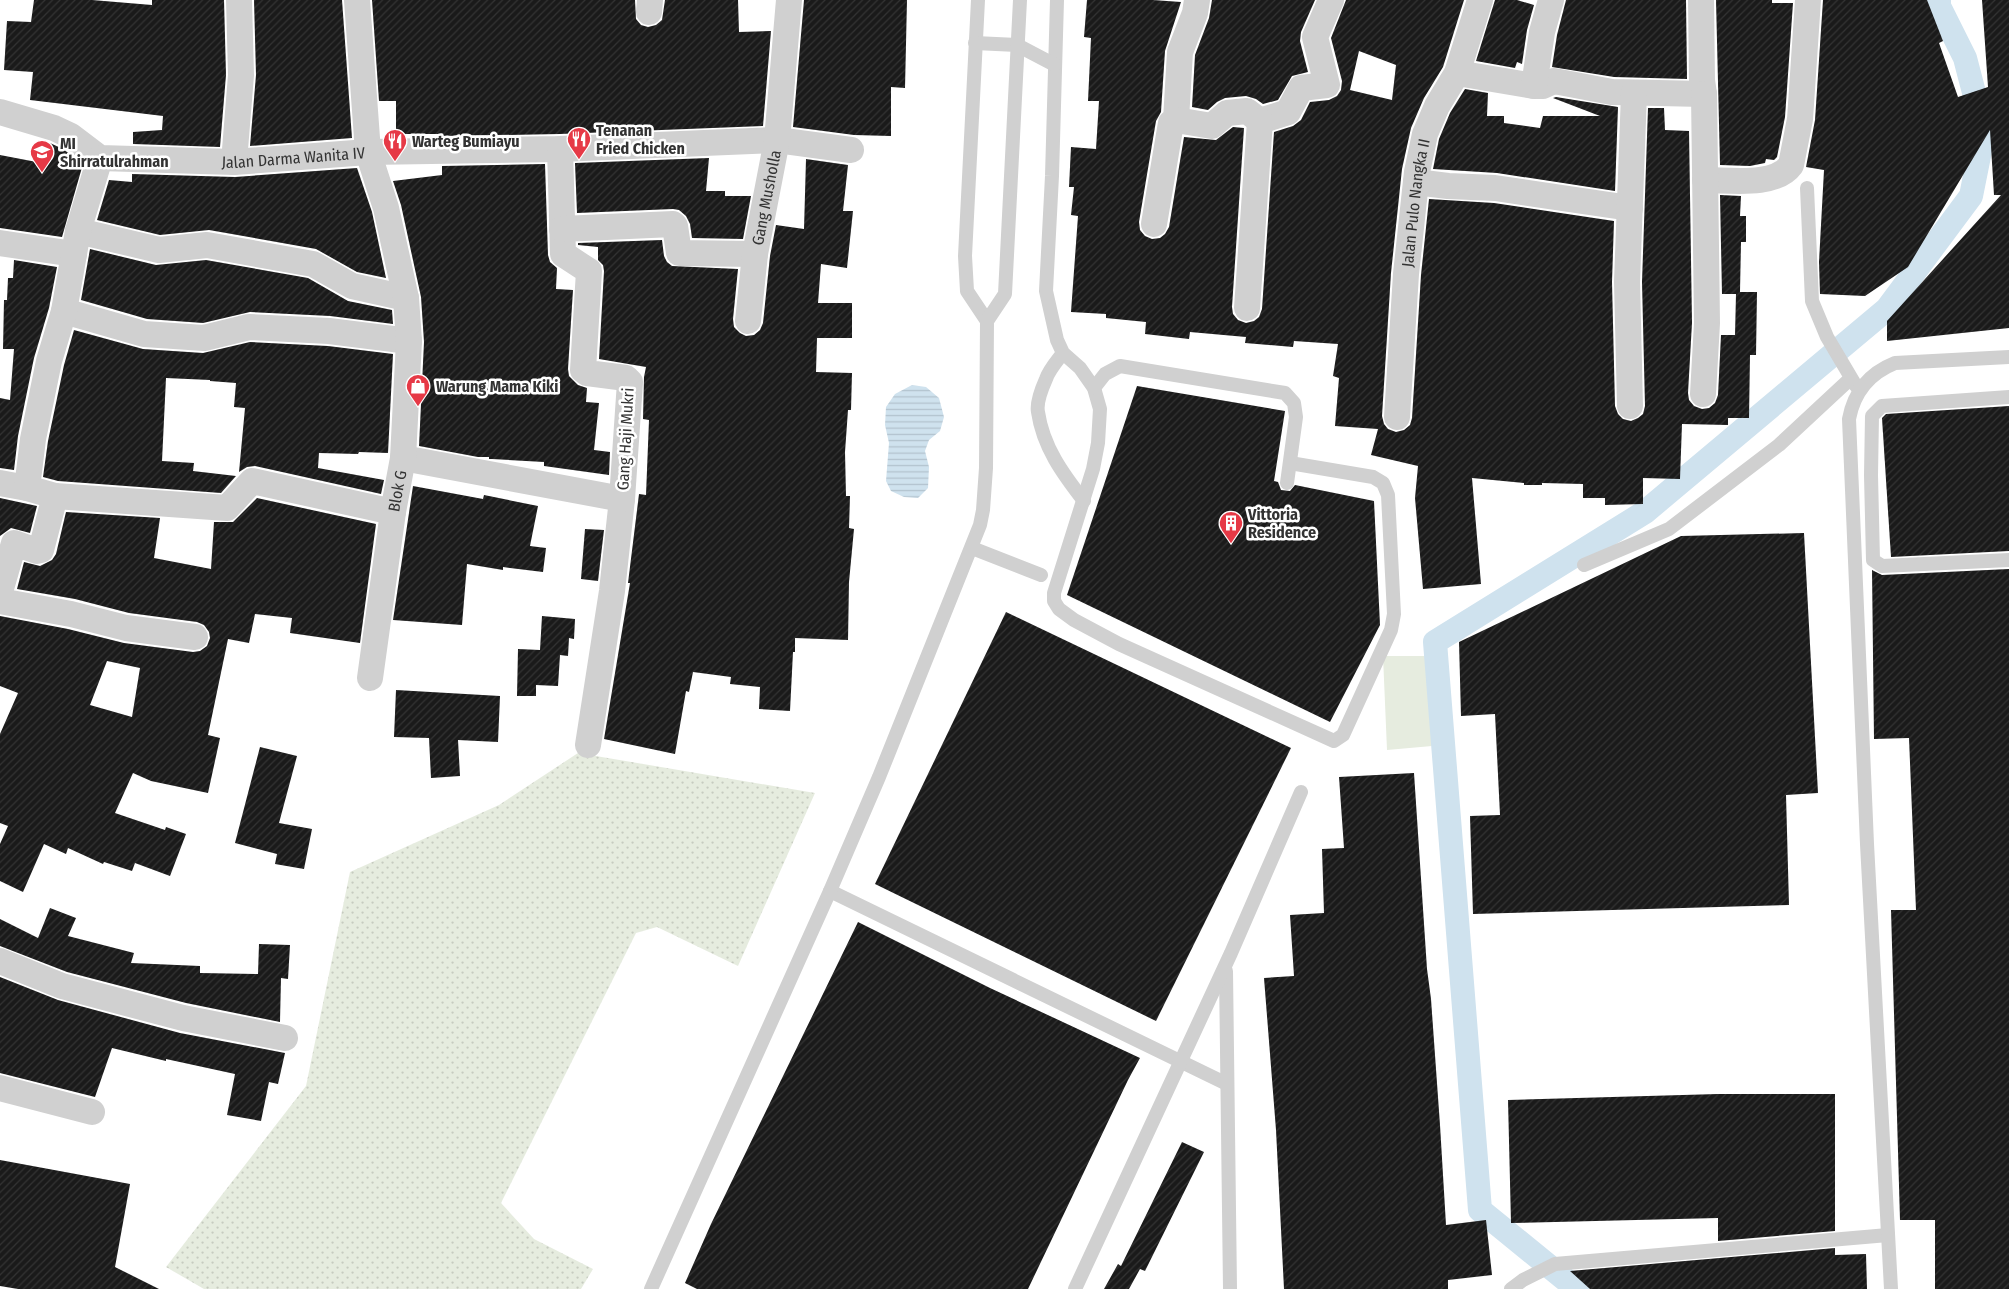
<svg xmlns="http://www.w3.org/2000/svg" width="2009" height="1289" font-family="'Fira Sans Condensed',sans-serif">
  <defs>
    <pattern id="grass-dots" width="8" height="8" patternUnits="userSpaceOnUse" patternTransform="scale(1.25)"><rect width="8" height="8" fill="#e6ecdf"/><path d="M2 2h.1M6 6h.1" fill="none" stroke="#c6cbc0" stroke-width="1.8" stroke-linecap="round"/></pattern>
    <pattern id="water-rules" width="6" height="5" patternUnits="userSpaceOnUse" patternTransform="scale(1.25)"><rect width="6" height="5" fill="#cfe2ee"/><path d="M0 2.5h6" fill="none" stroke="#b2c2cd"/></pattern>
    <pattern id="building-hatch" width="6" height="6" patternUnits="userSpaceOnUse" patternTransform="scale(1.25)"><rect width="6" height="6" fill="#1a1a1a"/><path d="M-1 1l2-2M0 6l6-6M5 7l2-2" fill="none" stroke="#333"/></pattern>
  </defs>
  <rect width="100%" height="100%" fill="#fff"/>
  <path fill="url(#grass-dots)" d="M 578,753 L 815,793 L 738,966 L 657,927 L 636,933 L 501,1203 L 534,1239 L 593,1269 L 581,1289 L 204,1289 L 166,1267 L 306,1086 L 350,872 L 499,805 Z"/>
  <path fill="#e6ecdf" d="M 1383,656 L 1427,656 L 1432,746 L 1387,750 Z"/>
  <path fill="url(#water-rules)" d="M 912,385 L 926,387 L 939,398 L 944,417 L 940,431 L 929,440 L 925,451 L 929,467 L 928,488 L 918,498 L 904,497 L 891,491 L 886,481 L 889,443 L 885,425 L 886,407 L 895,394 Z"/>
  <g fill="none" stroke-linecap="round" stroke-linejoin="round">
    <path stroke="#cfe2ee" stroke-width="24" d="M 1577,1289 L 1480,1210 L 1435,642 L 1645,512 L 1887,309 L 1971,196 L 1984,131 L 1965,58 L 1939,6 L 1939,0"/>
  </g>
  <g fill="url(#building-hatch)" fill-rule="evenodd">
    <path d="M 34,0 L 92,0 L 152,5 L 152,0 L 224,0 L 226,75 L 220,147 L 133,144 L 133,132 L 162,130 L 163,116 L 30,100 L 33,72 L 4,70 L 7,21 L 31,22 Z"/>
    <path d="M 254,0 L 342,0 L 352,138 L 250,146 L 256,75 Z"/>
    <path d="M 372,0 L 635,0 L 636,19 L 641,25 L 648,27 L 656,25 L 662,20 L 665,0 L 738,0 L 739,32 L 771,31 L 763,126 L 560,134 L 442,136 L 442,134 L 396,134 L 396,101 L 379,101 Z"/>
    <path d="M 804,0 L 907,0 L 905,88 L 891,87 L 891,136 L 854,135 L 793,127 Z"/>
    <path d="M 1087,0 L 1153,0 L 1181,2 L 1165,51 L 1161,112 L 1156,121 L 1139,222 L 1140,230 L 1145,236 L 1152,239 L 1160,238 L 1165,234 L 1169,227 L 1184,137 L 1216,140 L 1233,127 L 1244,128 L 1232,307 L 1233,314 L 1238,320 L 1246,323 L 1254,321 L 1259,317 L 1262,309 L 1274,132 L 1293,126 L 1301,120 L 1310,102 L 1329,100 L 1337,96 L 1341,90 L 1342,81 L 1331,38 L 1346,0 L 1464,0 L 1443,67 L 1424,98 L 1411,128 L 1402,169 L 1391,273 L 1382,416 L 1384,424 L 1388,429 L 1396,432 L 1404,430 L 1410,425 L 1412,418 L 1421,275 L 1429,199 L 1494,203 L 1614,221 L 1612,282 L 1615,406 L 1618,414 L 1623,419 L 1631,421 L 1638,418 L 1643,414 L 1645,406 L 1642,282 L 1648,108 L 1664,108 L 1665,130 L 1689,131 L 1692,323 L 1688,393 L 1689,400 L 1694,406 L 1702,409 L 1709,408 L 1715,403 L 1718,395 L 1721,335 L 1735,335 L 1736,294 L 1722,294 L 1720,195 L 1741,196 L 1740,216 L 1746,216 L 1746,242 L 1741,242 L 1740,292 L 1757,292 L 1756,355 L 1750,355 L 1749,418 L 1728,418 L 1728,425 L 1682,424 L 1680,479 L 1643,478 L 1643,504 L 1605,505 L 1605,498 L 1583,498 L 1583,484 L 1542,483 L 1542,485 L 1524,485 L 1524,483 L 1472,478 L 1481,584 L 1423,589 L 1415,498 L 1418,466 L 1371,455 L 1378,429 L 1335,426 L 1339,378 L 1333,376 L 1338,344 L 1294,341 L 1293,347 L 1245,343 L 1246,337 L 1190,332 L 1189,339 L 1145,334 L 1146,322 L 1106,318 L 1106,314 L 1071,312 L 1078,216 L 1071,215 L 1074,187 L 1069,187 L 1071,147 L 1096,149 L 1099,101 L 1088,101 L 1091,38 L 1084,37 ZM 1359,51 L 1396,65 L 1392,100 L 1350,90 Z"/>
    <path d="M 1212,0 L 1315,0 L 1301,32 L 1300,41 L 1308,72 L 1292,76 L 1278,100 L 1263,104 L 1256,99 L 1246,96 L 1225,98 L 1217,102 L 1208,110 L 1192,107 L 1195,55 L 1209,18 Z"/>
    <path d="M 1495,0 L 1517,0 L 1534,5 L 1527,30 L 1522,64 L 1517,62 L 1515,68 L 1476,61 Z"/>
    <path d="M 1566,0 L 1686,0 L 1687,79 L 1614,77 L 1552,67 L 1557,35 Z"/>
    <path d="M 1716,0 L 1772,0 L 1772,3 L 1793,3 L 1785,117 L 1777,157 L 1774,160 L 1766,159 L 1765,163 L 1750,166 L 1720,165 Z"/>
    <path d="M 1823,0 L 1927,0 L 1943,41 L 1939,43 L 1958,97 L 1988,87 L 1982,0 L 2009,0 L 2009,328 L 1887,341 L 1887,321 L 2001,195 L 1994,195 L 1990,130 L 1908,267 L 1865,296 L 1820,294 L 1819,262 L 1824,170 L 1806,167 L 1815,120 Z"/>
    <path d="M 1465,89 L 1488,93 L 1487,116 L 1504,116 L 1504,123 L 1540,128 L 1543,116 L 1600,116 L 1553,98 L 1556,97 L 1618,107 L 1615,191 L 1497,173 L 1433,169 L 1439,139 L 1450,113 Z"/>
    <path d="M 50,143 L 63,149 L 83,164 L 62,237 L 0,228 L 0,155 L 47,164 Z"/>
    <path d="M 709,158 L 706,191 L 725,191 L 725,196 L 751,196 L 743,239 L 692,238 L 690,224 L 686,216 L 679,210 L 673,209 L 577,213 L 575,163 Z"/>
    <path d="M 806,159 L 848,165 L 843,211 L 853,211 L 847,268 L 821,264 L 818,303 L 852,303 L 852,338 L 817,338 L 816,372 L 852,373 L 851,410 L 848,410 L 845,452 L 846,496 L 850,496 L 849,528 L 854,529 L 849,582 L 848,640 L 795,638 L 795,652 L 793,652 L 790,711 L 759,709 L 760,687 L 730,684 L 731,677 L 693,672 L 689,692 L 686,691 L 675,754 L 604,739 L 630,583 L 628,583 L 639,494 L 646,495 L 649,420 L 643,419 L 644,377 L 646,367 L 599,359 L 604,271 L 603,265 L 598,260 L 598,247 L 578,245 L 578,243 L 662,240 L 664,256 L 667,262 L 672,266 L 738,269 L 733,319 L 734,327 L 740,333 L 746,336 L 754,335 L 760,330 L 763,323 L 770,256 L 776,225 L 804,229 Z"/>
    <path d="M 545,164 L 548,255 L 550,262 L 557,268 L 556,289 L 573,290 L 568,369 L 569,376 L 578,385 L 587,388 L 586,402 L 599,403 L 594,450 L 610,452 L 609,475 L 544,466 L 544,462 L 492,459 L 489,459 L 489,457 L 478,457 L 419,446 L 424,342 L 421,297 L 401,205 L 393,181 L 442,175 L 442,166 Z"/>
    <path d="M 357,168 L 372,212 L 386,278 L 357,272 L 316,249 L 209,230 L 160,235 L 97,220 L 109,180 L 132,182 L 132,174 L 235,177 Z"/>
    <path d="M 90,249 L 156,265 L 206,260 L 308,278 L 348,301 L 392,310 L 393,324 L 330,316 L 250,312 L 203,323 L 147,319 L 81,300 Z"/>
    <path d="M 14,260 L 57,267 L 49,308 L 34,358 L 18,436 L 14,470 L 0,468 L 0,398 L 10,400 L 14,349 L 3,349 L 4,300 L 7,300 L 8,278 L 13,278 Z"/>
    <path d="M 74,330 L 143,349 L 203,353 L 250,342 L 328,346 L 393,354 L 388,453 L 359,452 L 358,454 L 319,453 L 318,468 L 384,480 L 381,494 L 255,466 L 247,467 L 239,472 L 245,408 L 234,407 L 236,383 L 210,381 L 210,380 L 166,378 L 162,461 L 194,463 L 193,471 L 236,476 L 221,493 L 58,481 L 43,477 L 48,441 L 64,365 Z"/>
    <path d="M 1137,386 L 1285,411 L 1274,481 L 1278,482 L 1281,490 L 1290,491 L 1295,485 L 1374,501 L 1380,625 L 1330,722 L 1067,595 Z"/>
    <path d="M 2009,406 L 2009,551 L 1891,557 L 1882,418 L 1886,414 Z"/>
    <path d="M 413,486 L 483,499 L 484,495 L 538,506 L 530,546 L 546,548 L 543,572 L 503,567 L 503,570 L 467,564 L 462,625 L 393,620 Z"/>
    <path d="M 0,498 L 37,506 L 30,533 L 11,528 L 0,536 Z"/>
    <path d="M 257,498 L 376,524 L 360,643 L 290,633 L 292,618 L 255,614 L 249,643 L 228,639 L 208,735 L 220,738 L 208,793 L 151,781 L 133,773 L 115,813 L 165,830 L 166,827 L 186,834 L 170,876 L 135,863 L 132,871 L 104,862 L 103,864 L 68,848 L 66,854 L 44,844 L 23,892 L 0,881 L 0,844 L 8,826 L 0,823 L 0,734 L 18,693 L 0,686 L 0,616 L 68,629 L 124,643 L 193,652 L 200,651 L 207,646 L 210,638 L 209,632 L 204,625 L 197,622 L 129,613 L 75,599 L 17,589 L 24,562 L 40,566 L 52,560 L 56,554 L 66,512 L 160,518 L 154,558 L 211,569 L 214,522 L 233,522 ZM 107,661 L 140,668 L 132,717 L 90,705 Z"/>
    <path d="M 585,529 L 604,530 L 598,581 L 581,579 Z"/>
    <path d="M 1804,533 L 1818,793 L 1786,795 L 1789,905 L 1473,914 L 1470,816 L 1500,815 L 1495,714 L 1461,716 L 1459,642 L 1681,536 Z"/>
    <path d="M 2009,569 L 2009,1289 L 1935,1289 L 1935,1220 L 1900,1220 L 1891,910 L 1916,910 L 1909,738 L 1874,739 L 1872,570 L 1882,575 Z"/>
    <path d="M 1006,612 L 1291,748 L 1156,1021 L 875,884 Z"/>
    <path d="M 542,616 L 575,619 L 574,639 L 569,638 L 568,656 L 560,655 L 558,686 L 536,685 L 536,696 L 517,696 L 518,649 L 540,650 Z"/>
    <path d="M 396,690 L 500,696 L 498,742 L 458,740 L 460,776 L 431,778 L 429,738 L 394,737 Z"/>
    <path d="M 260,747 L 297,756 L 279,823 L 312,829 L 304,869 L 275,864 L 277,854 L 235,843 Z"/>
    <path d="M 1414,773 L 1427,969 L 1431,999 L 1440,1125 L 1446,1225 L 1486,1220 L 1492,1275 L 1448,1280 L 1448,1289 L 1284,1289 L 1276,1130 L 1264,978 L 1294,976 L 1290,915 L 1324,913 L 1322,849 L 1344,848 L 1339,777 Z"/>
    <path d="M 50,908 L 76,918 L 68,936 L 134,953 L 131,963 L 200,966 L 200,973 L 258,974 L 259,944 L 290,945 L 288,979 L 281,978 L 280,1022 L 186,1003 L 67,972 L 0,946 L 0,919 L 38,938 Z"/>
    <path d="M 858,922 L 990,988 L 1140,1058 L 1128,1080 L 1028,1289 L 697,1289 L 685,1283 L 711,1224 Z"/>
    <path d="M 0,977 L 58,1000 L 180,1033 L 285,1053 L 278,1084 L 269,1082 L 261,1121 L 227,1115 L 235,1074 L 166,1059 L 166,1061 L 112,1048 L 95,1097 L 0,1073 Z"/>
    <path d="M 1718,1094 L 1835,1094 L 1835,1231 L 1718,1241 L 1718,1218 L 1511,1223 L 1508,1100 Z"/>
    <path d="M 1182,1142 L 1204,1152 L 1145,1271 L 1140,1269 L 1129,1289 L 1104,1289 L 1118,1264 L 1121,1266 Z"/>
    <path d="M 0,1160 L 130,1184 L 115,1267 L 159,1289 L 18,1289 L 0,1286 Z"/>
    <path d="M 1835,1248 L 1835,1255 L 1866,1254 L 1867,1289 L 1590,1289 L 1570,1271 Z"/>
  </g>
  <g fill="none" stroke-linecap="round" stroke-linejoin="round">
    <g stroke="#d0d0d0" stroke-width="14">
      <path d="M 978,0 L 965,256 L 967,291 L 987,321"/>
      <path d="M 1057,0 L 1052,176 L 1046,291 L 1057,340 L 1063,353 L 1080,368 L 1094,388 L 1100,409 L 1098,443 L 1093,469 L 1054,593 L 1054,601 L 1059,609 L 1074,620 L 1119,644 L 1334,741 L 1343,735 L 1391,630 L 1394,614 L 1388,495 L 1383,483 L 1373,477 L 1290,463"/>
      <path d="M 975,43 L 1017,45 L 1055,65"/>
      <path d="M 1807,188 L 1812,301 L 1827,337 L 1856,386"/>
      <path d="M 1063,353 C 1057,361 1049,370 1046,379 C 1042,388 1036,402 1038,412 C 1043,447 1063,474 1084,501"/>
      <path d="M 1094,388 L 1105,374 L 1120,366 L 1285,393 L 1294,403 L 1296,417 L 1287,483"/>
      <path d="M 2009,397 L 1882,406 L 1872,416 L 1871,475 L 1873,560 L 1882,566 L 2009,560"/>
      <path d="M 972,548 L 1041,575"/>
      <path d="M 1584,565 L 1669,529 L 1779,445 L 1850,379"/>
      <path d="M 830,891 L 1227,1084"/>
      <path d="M 1226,971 L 1230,1289"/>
      <path d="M 651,1289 L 830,891 L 879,777 L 980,525 L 983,510 L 986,468 L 987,321 L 1005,294 L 1020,0"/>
      <path d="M 1075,1289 L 1231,953 L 1301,792"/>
      <path d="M 1511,1289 L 1523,1280 L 1555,1264 L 1888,1235"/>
      <path d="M 1891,1289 L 1867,844 L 1849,419 C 1854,392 1870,373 1895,363 L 2009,357"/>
    </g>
    <g stroke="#d0d0d0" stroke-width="26">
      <path d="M 1197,0 L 1195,13 L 1180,52 L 1176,120 L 1212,126 L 1227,113 L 1247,111 L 1260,121 L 1288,112 L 1301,88 L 1327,85 L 1315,37 L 1331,0"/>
      <path d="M 649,12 L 650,0"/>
      <path d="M 1457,73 L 1534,86 L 1543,86 L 1554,81 L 1612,92 L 1704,94 L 1702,80 L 1701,0"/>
      <path d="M 1534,86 L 1542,32 L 1551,0"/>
      <path id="s1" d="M 0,112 L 54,128 L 71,136 L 100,158 L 234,162 L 368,152 L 560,149 L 777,140 L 851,150"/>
      <path d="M 560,149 L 563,254 L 589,271 L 583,370 L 587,373 L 626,378 L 630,382 L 622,499 L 612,591 L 588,745"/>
      <path d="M 234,162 L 241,75 L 239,0"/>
      <path d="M 1705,180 C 1730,180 1775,187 1791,165 L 1800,119 L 1808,0"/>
      <path d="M 1416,182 L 1448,186 L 1495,188 L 1630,208"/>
      <path d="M 1154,224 L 1171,123 L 1176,120"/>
      <path d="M 562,229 L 673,224 L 675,226 L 679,253 L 755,254"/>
      <path d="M 78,231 L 159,250 L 207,245 L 313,264 L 352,286 L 406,298"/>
      <path d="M 0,243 L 74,254"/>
      <path d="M 1247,308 L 1260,121"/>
      <path d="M 64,311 L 144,334 L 204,338 L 249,327 L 329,331 L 409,341"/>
      <path id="s2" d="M 748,321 L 755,254 L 777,140 L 789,0"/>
      <path d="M 1703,394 L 1707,323 L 1704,94"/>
      <path d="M 1630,406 L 1627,282 L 1634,93"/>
      <path id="s3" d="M 1397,417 L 1406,274 L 1417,172 L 1425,134 L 1437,106 L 1457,73 L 1480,0"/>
      <path d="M 403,458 L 622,499"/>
      <path d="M 0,483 L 27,488"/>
      <path id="s4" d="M 55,496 L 227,508 L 252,481 L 393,512 L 403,458 L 409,341 L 406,298 L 386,208 L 368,152 L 357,0"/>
      <path d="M 0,592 L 14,543 L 37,551 L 41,550 L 55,496 L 27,488 L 33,439 L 49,361 L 64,311 L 78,231 L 100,158"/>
      <path d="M 0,601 L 71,614 L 126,628 L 195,637"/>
      <path d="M 370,678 L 393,512"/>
      <path d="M 0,961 L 62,986 L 183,1018 L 285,1038"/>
      <path d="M 0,1088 L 92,1112"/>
    </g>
  </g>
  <defs>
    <g id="restaurant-pin" transform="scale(1.25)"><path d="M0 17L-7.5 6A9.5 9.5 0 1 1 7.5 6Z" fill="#e63946" stroke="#fff"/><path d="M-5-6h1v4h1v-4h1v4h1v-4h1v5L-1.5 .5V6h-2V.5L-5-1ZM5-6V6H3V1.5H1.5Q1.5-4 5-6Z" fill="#fff"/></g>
    <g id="school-pin" transform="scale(1.25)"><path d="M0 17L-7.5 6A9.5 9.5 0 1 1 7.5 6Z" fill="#e63946" stroke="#fff"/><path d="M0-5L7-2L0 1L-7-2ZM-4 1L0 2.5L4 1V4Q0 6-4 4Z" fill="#fff"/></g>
    <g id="shop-pin" transform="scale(1.25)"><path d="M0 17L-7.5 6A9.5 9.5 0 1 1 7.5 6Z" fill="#e63946" stroke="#fff"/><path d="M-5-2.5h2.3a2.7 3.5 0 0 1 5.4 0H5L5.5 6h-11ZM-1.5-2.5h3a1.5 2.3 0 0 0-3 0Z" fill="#fff"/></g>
    <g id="building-pin" transform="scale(1.25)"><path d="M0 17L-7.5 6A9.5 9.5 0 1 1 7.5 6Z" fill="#e63946" stroke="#fff"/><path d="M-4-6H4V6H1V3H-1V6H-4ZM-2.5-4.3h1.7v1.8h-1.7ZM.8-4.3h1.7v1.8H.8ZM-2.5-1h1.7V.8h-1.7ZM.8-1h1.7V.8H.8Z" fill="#fff"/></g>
  </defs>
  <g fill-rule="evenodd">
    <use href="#restaurant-pin" x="579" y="139"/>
    <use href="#restaurant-pin" x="395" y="141"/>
    <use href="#school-pin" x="42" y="152"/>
    <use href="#shop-pin" x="418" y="386"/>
    <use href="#building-pin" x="1231" y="523"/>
  </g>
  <g text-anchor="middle" stroke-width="5" stroke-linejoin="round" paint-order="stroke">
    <g font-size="16" font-weight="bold" fill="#333" stroke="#fff" text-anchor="start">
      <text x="596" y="136">Tenanan<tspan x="596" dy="18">Fried Chicken</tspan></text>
      <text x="412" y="147">Warteg Bumiayu</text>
      <text x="60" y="149">MI<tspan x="60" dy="18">Shirratulrahman</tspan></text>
      <text x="436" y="392">Warung Mama Kiki</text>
      <text x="1248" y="520">Vittoria<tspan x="1248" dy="18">Residence</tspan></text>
    </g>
    <g font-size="16" fill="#333" stroke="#fff">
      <text dy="6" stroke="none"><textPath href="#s1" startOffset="305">Jalan Darma Wanita IV</textPath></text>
      <text dy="6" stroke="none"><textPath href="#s2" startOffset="125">Gang Musholla</textPath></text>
      <text dy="6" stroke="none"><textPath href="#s3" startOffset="215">Jalan Pulo Nangka II</textPath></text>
      <text transform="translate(625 439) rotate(-87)" y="6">Gang Haji Mukri</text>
      <text dy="6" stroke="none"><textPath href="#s4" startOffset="375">Blok G</textPath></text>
    </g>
  </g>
</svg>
